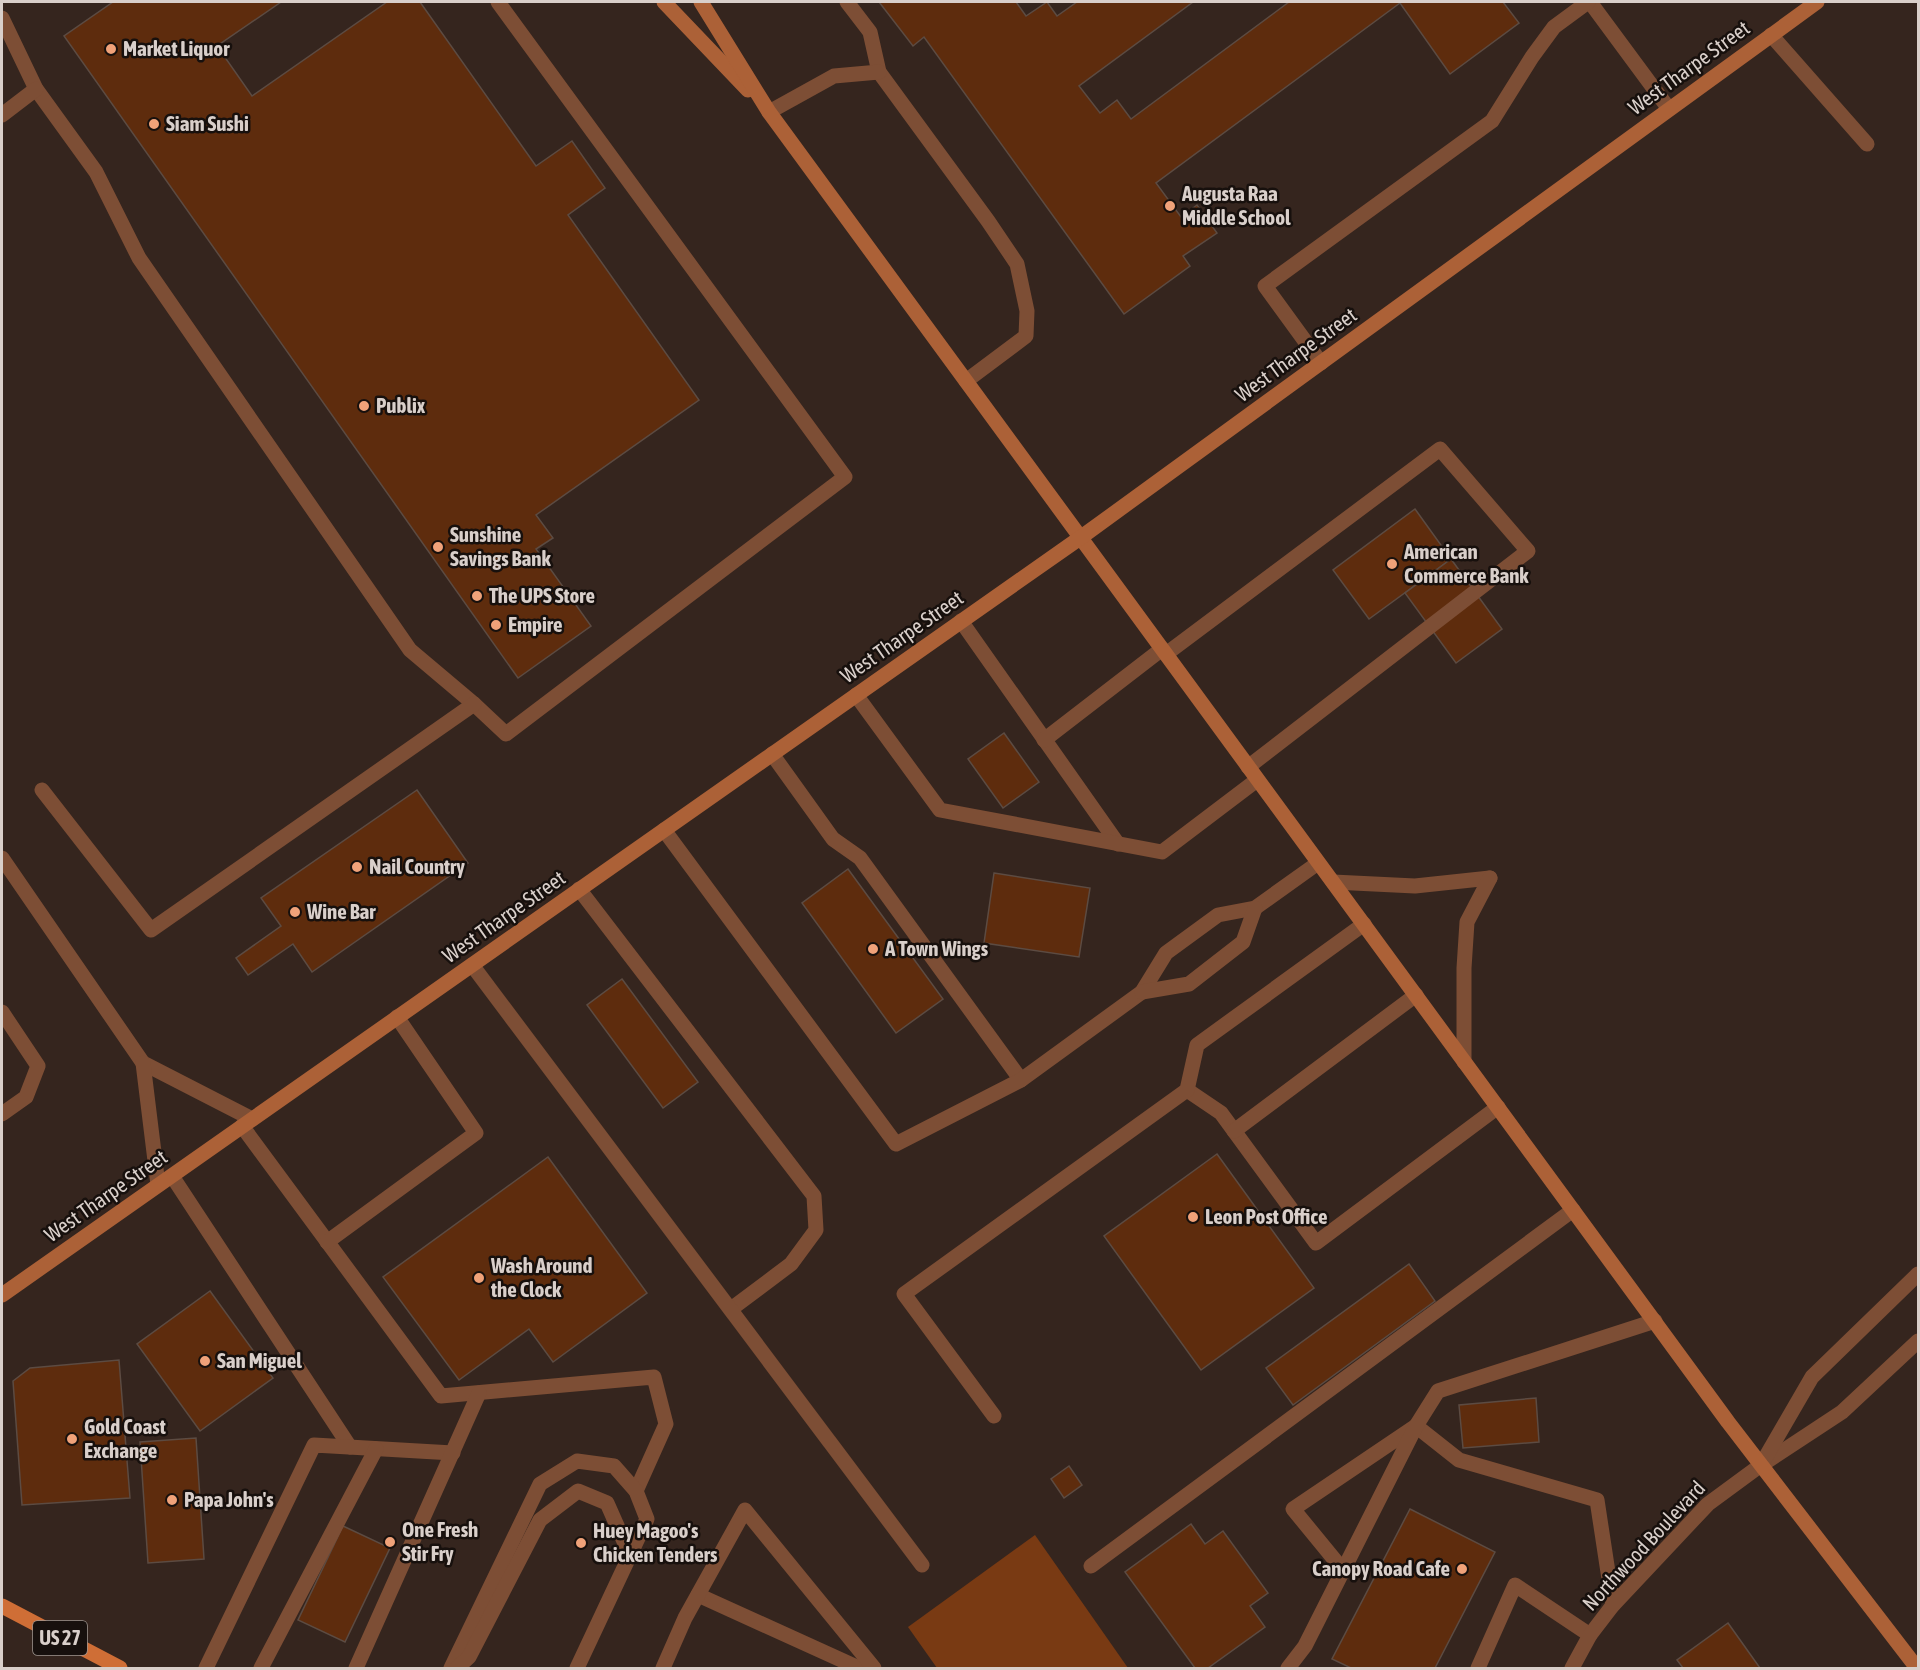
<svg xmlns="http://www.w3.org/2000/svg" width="1920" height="1670" font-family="'Asap Condensed',sans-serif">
  <rect width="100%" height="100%" fill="#35251e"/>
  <path fill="#793a13" d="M 1035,1535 L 1128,1668 L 937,1668 L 908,1627 Z"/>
  <g fill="#5e2c0d" stroke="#5c4b42" stroke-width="1.5">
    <path d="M 113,2 L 281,2 L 217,46 L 252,96 L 387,2 L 420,2 L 536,166 L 572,141 L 605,188 L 568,215 L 699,400 L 536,515 L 553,538 L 536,549 L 591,626 L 518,678 L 64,36 Z"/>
    <path d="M 879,2 L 1016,2 L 1026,16 L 1047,2 L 1057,16 L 1077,2 L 1193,2 L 1079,86 L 1100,113 L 1117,100 L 1131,119 L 1289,2 L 1503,2 L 1519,23 L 1450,74 L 1400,3 L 1156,183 L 1181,217 L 1197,205 L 1217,233 L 1183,256 L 1190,266 L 1124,314 L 924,37 L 913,46 Z"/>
    <path d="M 1415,509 L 1451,559 L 1369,619 L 1333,570 Z"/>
    <path d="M 1451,559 L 1502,629 L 1456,663 L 1405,593 Z"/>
    <path d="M 1004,733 L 1039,782 L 1003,808 L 968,759 Z"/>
    <path d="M 417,790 L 468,863 L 312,972 L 293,944 L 248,975 L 236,958 L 281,926 L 261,898 Z"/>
    <path d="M 848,869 L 943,999 L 896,1033 L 802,903 Z"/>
    <path d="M 994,873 L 1090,888 L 1079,957 L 984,943 Z"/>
    <path d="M 622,979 L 698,1082 L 663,1108 L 587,1005 Z"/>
    <path d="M 1217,1154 L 1314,1288 L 1201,1370 L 1104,1236 Z"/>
    <path d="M 548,1157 L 647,1293 L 553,1362 L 529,1329 L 459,1380 L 383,1277 Z"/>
    <path d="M 1409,1264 L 1435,1301 L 1293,1405 L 1266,1368 Z"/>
    <path d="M 210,1291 L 273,1378 L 200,1431 L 137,1344 Z"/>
    <path d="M 119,1360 L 130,1498 L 22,1505 L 13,1381 L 30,1368 Z"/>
    <path d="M 1536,1398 L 1539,1442 L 1463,1448 L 1459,1405 Z"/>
    <path d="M 196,1438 L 204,1559 L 148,1563 L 140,1442 Z"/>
    <path d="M 1069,1466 L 1082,1485 L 1064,1498 L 1051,1479 Z"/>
    <path d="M 1410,1509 L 1495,1552 L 1435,1668 L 1351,1668 L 1332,1659 Z"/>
    <path d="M 1191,1524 L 1205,1544 L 1223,1531 L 1268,1593 L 1250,1606 L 1265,1627 L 1208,1668 L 1195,1668 L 1125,1572 Z"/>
    <path d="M 343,1526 L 390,1548 L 345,1642 L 298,1620 Z"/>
    <path d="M 1728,1623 L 1760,1668 L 1683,1668 L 1677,1660 Z"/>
  </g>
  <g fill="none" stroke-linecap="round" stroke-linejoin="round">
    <g stroke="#7d4e35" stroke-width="15">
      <path d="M 847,2 L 870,32 L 879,72 L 988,221 L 1017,264 L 1027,311 L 1026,336 L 966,381"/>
      <path d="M 1590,2 L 1669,109"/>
      <path d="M 2,18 L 36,89 L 96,172 L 139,258 L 410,650 L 474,704 L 506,734 L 845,477 L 498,2"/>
      <path d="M 1771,35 L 1867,144"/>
      <path d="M 769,112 L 834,76 L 879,72"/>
      <path d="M 2,115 L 36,89"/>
      <path d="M 1321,363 L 1265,286 L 1492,121 L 1532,57 L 1554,27 L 1588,2"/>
      <path d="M 961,621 L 1118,844"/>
      <path d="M 1166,654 L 1440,449 L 1528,551 L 1248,767"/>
      <path d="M 856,695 L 940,810 L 1162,852 L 1257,780"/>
      <path d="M 1044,740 L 1162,649"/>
      <path d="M 772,754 L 833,839 L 860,858 L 1021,1080"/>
      <path d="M 42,790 L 151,930 L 474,704"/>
      <path d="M 664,830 L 896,1144 L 1021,1080 L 1142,992 L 1166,953 L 1218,915 L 1255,908 L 1318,863"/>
      <path d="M 2,858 L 143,1063 L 252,1119"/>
      <path d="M 1333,882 L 1415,886 L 1490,878"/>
      <path d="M 579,889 L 814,1196 L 816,1230 L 791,1264 L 731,1309"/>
      <path d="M 472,965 L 922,1565"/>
      <path d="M 1142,992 L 1189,984 L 1243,942 L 1255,908"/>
      <path d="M 2,1012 L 38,1066 L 26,1097 L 2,1114"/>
      <path d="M 1464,1062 L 1464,968 L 1467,922 L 1490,878"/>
      <path d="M 143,1063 L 158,1185"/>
      <path d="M 1187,1090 L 1221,1113 L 1316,1243 L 1498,1107"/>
      <path d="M 242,1126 L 441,1396 L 654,1377 L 666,1424 L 636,1491"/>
      <path d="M 1234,1131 L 1416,995"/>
      <path d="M 172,1176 L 350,1447"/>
      <path d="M 327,1242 L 476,1133 L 397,1017"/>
      <path d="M 994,1416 L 904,1294 L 1187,1090 L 1197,1045 L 1364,924"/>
      <path d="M 1763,1464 L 1842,1412 L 1918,1341"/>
      <path d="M 1761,1465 L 1812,1377 L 1918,1274"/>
      <path d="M 1091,1566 L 1573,1210"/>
      <path d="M 1343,1570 L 1293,1509 L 1416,1426 L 1459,1460 L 1597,1500 L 1613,1605"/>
      <path d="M 698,1595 L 859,1668"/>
      <path d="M 206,1668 L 314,1445 L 453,1453"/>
      <path d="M 261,1668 L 376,1449"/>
      <path d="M 356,1668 L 479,1393"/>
      <path d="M 451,1668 L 540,1484 L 577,1461 L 614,1466 L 636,1491 L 647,1519 L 577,1668"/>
      <path d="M 457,1668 L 469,1657 L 540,1520 L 578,1491 L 607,1503 L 630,1555"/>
      <path d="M 663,1668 L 685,1618 L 745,1510 L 874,1668"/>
      <path d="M 1288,1668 L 1305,1646 L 1416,1426 L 1438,1391 L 1655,1321"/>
      <path d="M 1478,1668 L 1515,1585 L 1590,1635"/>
    </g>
    <path stroke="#7d4e35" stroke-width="15" d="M 1572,1668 L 1590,1635 L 1613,1605 L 1708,1504 L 1761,1465"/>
    <g stroke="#ac6137" stroke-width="15">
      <path d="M 664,2 L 748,90"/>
      <path d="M 701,2 L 769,112 L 1728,1422 L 1917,1668"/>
      <path d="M 2,1295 L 1080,538 L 1817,2"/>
    </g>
    <path stroke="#cf6e36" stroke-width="15" d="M 2,1606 L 120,1668"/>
  </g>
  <g fill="#f0a279" stroke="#17100d" stroke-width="2">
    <circle cx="111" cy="49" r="6"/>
    <circle cx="154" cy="124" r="6"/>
    <circle cx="1170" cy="206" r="6"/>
    <circle cx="364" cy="406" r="6"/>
    <circle cx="438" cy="547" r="6"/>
    <circle cx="1392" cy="564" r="6"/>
    <circle cx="477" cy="596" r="6"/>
    <circle cx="496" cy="625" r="6"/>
    <circle cx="357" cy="867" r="6"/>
    <circle cx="295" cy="912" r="6"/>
    <circle cx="873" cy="949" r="6"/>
    <circle cx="1193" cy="1217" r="6"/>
    <circle cx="479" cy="1278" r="6"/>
    <circle cx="205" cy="1361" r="6"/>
    <circle cx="72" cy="1439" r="6"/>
    <circle cx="172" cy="1500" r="6"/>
    <circle cx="390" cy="1542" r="6"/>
    <circle cx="581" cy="1543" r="6"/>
    <circle cx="1462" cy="1569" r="6"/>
  </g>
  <g text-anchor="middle" stroke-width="5" stroke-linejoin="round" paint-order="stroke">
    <rect fill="#17100d" stroke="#9f9691" stroke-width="1.5" x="33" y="1621" width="54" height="34" rx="4.5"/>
    <g font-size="20" font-weight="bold" fill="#d9cfca">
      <text x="60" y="1645">US 27</text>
    </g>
    <g font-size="21" font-weight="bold" fill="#d9cfca" stroke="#17100d" text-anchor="start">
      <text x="123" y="56">Market Liquor</text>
      <text x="166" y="131">Siam Sushi</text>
      <text x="1182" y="201">Augusta Raa<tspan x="1182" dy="24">Middle School</tspan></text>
      <text x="376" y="413">Publix</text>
      <text x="450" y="542">Sunshine<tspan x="450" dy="24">Savings Bank</tspan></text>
      <text x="1404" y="559">American<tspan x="1404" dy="24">Commerce Bank</tspan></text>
      <text x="489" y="603">The UPS Store</text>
      <text x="508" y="632">Empire</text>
      <text x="369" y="874">Nail Country</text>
      <text x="307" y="919">Wine Bar</text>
      <text x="885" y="956">A Town Wings</text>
      <text x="1205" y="1224">Leon Post Office</text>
      <text x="491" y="1273">Wash Around<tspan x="491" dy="24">the Clock</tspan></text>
      <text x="217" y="1368">San Miguel</text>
      <text x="84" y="1434">Gold Coast<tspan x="84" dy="24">Exchange</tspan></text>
      <text x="184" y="1507">Papa John's</text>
      <text x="402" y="1537">One Fresh<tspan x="402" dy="24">Stir Fry</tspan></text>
      <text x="593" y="1538">Huey Magoo's<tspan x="593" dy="24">Chicken Tenders</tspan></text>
      <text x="1450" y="1576" text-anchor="end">Canopy Road Cafe</text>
    </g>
    <g font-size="21" fill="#d9cfca" stroke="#17100d">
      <text transform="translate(1689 68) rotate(-36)" y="7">West Tharpe Street</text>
      <text transform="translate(1296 355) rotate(-36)" y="7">West Tharpe Street</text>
      <text transform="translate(902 637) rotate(-35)" y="7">West Tharpe Street</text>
      <text transform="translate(504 917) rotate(-35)" y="7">West Tharpe Street</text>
      <text transform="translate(106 1196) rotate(-35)" y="7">West Tharpe Street</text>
      <text transform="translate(1644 1546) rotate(-47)" y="7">Northwood Boulevard</text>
    </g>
  </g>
  <rect width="1920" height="1670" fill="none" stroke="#d9cfca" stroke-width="6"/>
</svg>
